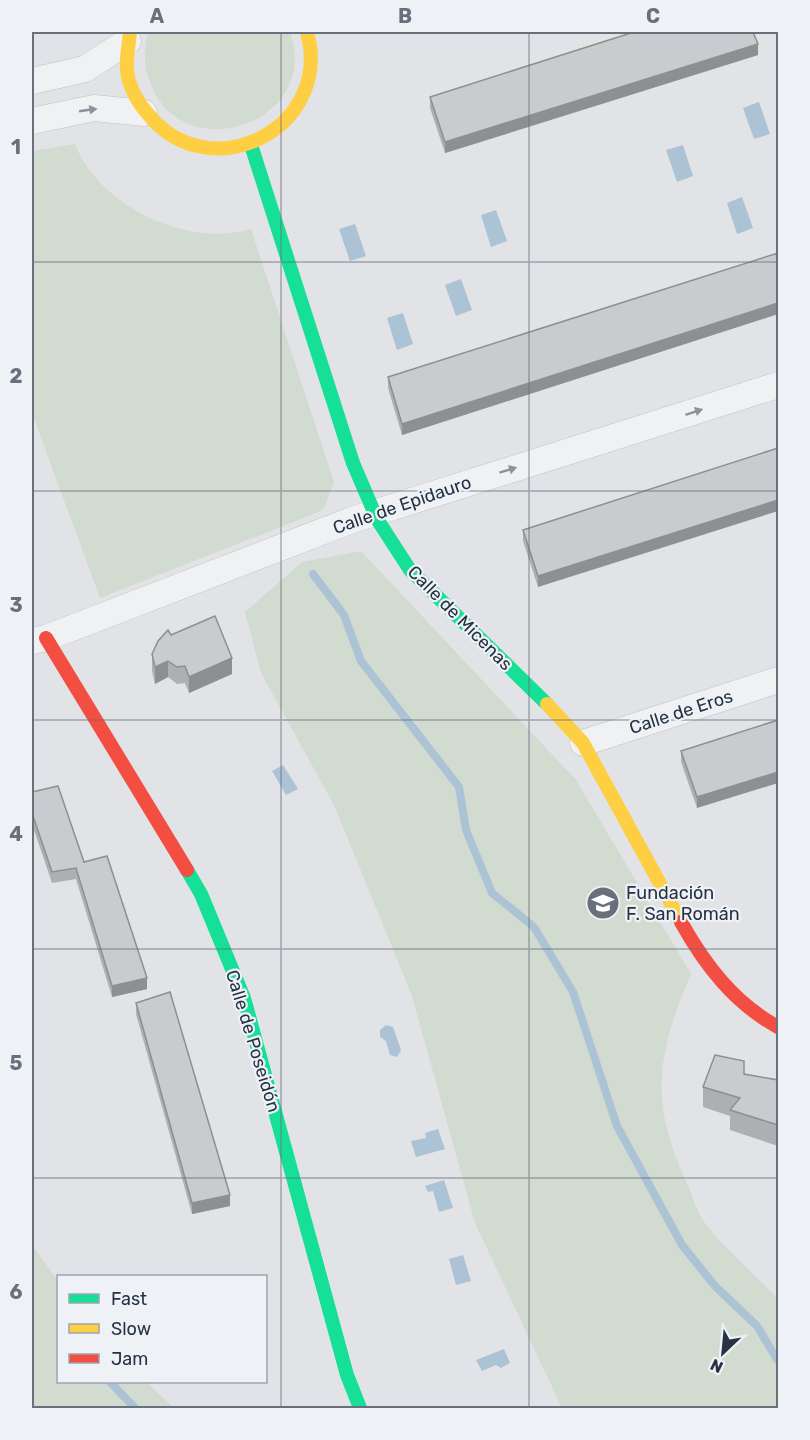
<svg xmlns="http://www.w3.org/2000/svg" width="810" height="1440" font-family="Rubik,sans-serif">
  <rect width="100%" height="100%" fill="#e1e3e6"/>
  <g fill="#d2dbd0">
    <path d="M 149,32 L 290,32 C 323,126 175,172 148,76 C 144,62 143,46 149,32 Z"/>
    <path d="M 75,144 C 99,206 187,248 251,229 L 334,482 L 324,508 L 316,513 L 100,598 L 32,413 L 32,151 Z"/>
    <path d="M 361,551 L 576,780 L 691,974 C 657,1054 649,1100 686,1181 C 692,1194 696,1211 705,1223 C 725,1250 755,1274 778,1299 L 778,1408 L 562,1408 L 475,1223 L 412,996 L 334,805 L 261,673 L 245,612 L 302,562 Z"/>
    <path d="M 32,1245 L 58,1281 L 58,1382 L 146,1382 L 174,1408 L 32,1408 Z"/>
  </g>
  <g fill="#acc2d5">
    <path d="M 759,102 L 770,134 L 754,139 L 743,108 Z"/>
    <path d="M 683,145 L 693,176 L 677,182 L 666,150 Z"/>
    <path d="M 742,197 L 753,228 L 737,234 L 727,203 Z"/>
    <path d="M 496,210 L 507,241 L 491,247 L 481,215 Z"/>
    <path d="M 355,224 L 366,256 L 350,261 L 339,229 Z"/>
    <path d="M 461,279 L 472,310 L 456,316 L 445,285 Z"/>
    <path d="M 403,313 L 413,344 L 397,350 L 387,318 Z"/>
    <path d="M 283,765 L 298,789 L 286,795 L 272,771 Z"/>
    <path d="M 386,1025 L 393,1027 L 401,1050 L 397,1057 L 390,1055 L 386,1041 L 380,1037 L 380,1030 Z"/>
    <path d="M 438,1129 L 445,1149 L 416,1157 L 411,1141 L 426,1138 L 425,1133 Z"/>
    <path d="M 444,1180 L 453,1208 L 439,1212 L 433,1191 L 428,1192 L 425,1186 Z"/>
    <path d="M 463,1255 L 471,1281 L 456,1285 L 449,1259 Z"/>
    <path d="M 504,1349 L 510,1363 L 501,1368 L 496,1365 L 482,1371 L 476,1360 Z"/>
  </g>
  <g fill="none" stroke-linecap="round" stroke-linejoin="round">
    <g stroke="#acc2d5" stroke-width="8">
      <path d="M 313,574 L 344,615 L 361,661 L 459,787 L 466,830 L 492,893 L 534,927 L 573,992 L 617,1126 L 682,1245 L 715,1286 L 757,1326 L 778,1361"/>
      <path d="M 110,1382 L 135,1408"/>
    </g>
    <g stroke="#bfc1c4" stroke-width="27">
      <g id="street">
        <path d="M 32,81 L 85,69 L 128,41"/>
        <path d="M 32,121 L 94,108 L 144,113"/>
        <path d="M 32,641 L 46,638 L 352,520 L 778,385"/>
        <path d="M 583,743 L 778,680"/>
      </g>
    </g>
    <use href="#street" stroke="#f0f1f3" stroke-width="26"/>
    <g stroke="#16e098" stroke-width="14">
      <path d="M 251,145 L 353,463 L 377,519 L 410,570 L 547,704"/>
      <path d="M 187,870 L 201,894 L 244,998 L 347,1375 L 360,1408"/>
    </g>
    <g stroke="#ffcf43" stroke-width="14">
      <path d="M 130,32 C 129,44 126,57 127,69 C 128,85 137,102 148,114 C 210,191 334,128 307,32"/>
      <path d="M 547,704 L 583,743 L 681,922"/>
    </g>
    <g stroke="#f24e42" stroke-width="14">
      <path d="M 46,638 L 187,870"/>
      <path d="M 681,922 C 705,965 734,1003 778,1027"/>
    </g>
  </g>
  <g fill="#adafb2">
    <path d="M 758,55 L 445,153 L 430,108 L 430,97 Z"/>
    <path d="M 778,253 L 778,314 L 402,435 L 388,388 L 388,377 Z"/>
    <path d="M 778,448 L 538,587 L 523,541 L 523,530 Z"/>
    <path d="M 171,635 L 232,674 L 189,693 L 185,683 L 177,684 L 168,677 L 155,684 L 152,671 L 152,654 Z"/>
    <path d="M 778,720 L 697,808 L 681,762 L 681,751 Z"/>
    <path d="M 32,792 L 84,862 L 147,989 L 112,997 L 76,879 L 52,883 L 32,824 Z"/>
    <path d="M 136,1003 L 230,1206 L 192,1214 L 136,1014 Z"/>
    <path d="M 778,1080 L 778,1146 L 730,1130 L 730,1116 L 703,1107 L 703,1087 Z"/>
  </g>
  <g fill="#8d8f91">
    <path d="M 758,44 L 758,55 L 445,153 L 445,142 Z"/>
    <path d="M 778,303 L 778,314 L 402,435 L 402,424 Z"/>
    <path d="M 778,500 L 778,511 L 538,587 L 538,576 Z"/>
    <path d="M 232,658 L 232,674 L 189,693 L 189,677 Z"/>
    <path d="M 168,661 L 168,677 L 155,684 L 155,667 Z"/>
    <path d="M 778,772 L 778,783 L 697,808 L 697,797 Z"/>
    <path d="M 147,978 L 147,989 L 112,997 L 112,986 Z"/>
    <path d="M 230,1195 L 230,1206 L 192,1214 L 192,1203 Z"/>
  </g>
  <g fill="#c9cccf" stroke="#8d8f91" stroke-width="1.5">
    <path d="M 634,32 L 753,32 L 758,44 L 445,142 L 430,97 Z"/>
    <path d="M 778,253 L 778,303 L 402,424 L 388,377 Z"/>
    <path d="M 778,448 L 778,500 L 538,576 L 523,530 Z"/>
    <path d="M 215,616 L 232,658 L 189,677 L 185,666 L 177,667 L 168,661 L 155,667 L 152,654 L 158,641 L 168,630 L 171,635 Z"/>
    <path d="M 778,720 L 778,772 L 697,797 L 681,751 Z"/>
    <path d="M 58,786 L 84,862 L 107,856 L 147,978 L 112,986 L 76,868 L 52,872 L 32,813 L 32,792 Z"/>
    <path d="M 170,992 L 230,1195 L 192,1203 L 136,1003 Z"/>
    <path d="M 715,1055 L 744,1061 L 744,1074 L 778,1080 L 778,1125 L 730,1110 L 740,1098 L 703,1087 Z"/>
  </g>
  <defs><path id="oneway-solid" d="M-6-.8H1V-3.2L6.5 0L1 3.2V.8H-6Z" transform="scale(1.5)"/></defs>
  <g fill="#8b929a">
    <use href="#oneway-solid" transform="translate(88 110) rotate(-8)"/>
    <use href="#oneway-solid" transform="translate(694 412) rotate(-18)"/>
    <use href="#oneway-solid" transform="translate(508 470) rotate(-17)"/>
  </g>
  <path fill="none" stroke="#67707b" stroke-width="1.5" stroke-opacity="0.55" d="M 281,32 L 281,1408M 529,32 L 529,1408M 32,262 L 778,262M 32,491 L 778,491M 32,720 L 778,720M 32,949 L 778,949M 32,1178 L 778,1178"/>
  <defs>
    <g id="school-disc" transform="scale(1.725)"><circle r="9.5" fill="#67707b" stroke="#eef2f7"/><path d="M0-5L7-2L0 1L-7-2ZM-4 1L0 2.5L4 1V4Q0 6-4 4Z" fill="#fff"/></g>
  </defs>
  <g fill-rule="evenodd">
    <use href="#school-disc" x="603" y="903"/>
  </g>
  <g text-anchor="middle" stroke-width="4.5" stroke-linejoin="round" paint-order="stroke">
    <g font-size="18" fill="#263242" stroke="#eef2f7">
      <text transform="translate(402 505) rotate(-19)" y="6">Calle de Epidauro</text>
      <text transform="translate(460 618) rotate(45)" y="6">Calle de Micenas</text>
      <text transform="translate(681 712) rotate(-18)" y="6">Calle de Eros</text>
      <text transform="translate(253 1041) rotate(73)" y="6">Calle de Poseidón</text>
    </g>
    <g font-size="18" fill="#263242" stroke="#eef2f7" text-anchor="start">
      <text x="626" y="899">Fundación<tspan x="626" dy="21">F. San Román</tspan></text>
    </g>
  </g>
  <rect width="810" height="1440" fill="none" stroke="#eef2f7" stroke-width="66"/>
  <rect x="57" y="1275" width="210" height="108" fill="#eef2f7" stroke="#9ea5af" stroke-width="1.5"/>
  <rect x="69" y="1294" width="30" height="9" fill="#16e098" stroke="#9ea5af" stroke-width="1.5"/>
  <text x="111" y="1305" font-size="18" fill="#263242">Fast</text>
  <rect x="69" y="1324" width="30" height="9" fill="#ffcf43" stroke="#9ea5af" stroke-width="1.5"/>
  <text x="111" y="1335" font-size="18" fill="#263242">Slow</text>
  <rect x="69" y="1354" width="30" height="9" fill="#f24e42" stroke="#9ea5af" stroke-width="1.5"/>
  <text x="111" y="1365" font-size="18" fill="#263242">Jam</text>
  <g transform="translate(723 1353) rotate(206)" stroke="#eef2f7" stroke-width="4.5" paint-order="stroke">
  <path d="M0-4.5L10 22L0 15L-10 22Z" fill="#263242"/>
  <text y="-9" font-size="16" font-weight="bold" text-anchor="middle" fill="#263242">N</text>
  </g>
  <rect x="33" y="33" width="744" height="1374" fill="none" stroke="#67707b" stroke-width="2"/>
  <g font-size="20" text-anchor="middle" font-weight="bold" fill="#67707b">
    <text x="157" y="23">A</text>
    <text x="405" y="23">B</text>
    <text x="653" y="23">C</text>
    <text x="16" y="154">1</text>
    <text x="16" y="383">2</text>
    <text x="16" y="612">3</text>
    <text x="16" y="841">4</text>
    <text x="16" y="1070">5</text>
    <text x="16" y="1299">6</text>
  </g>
</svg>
